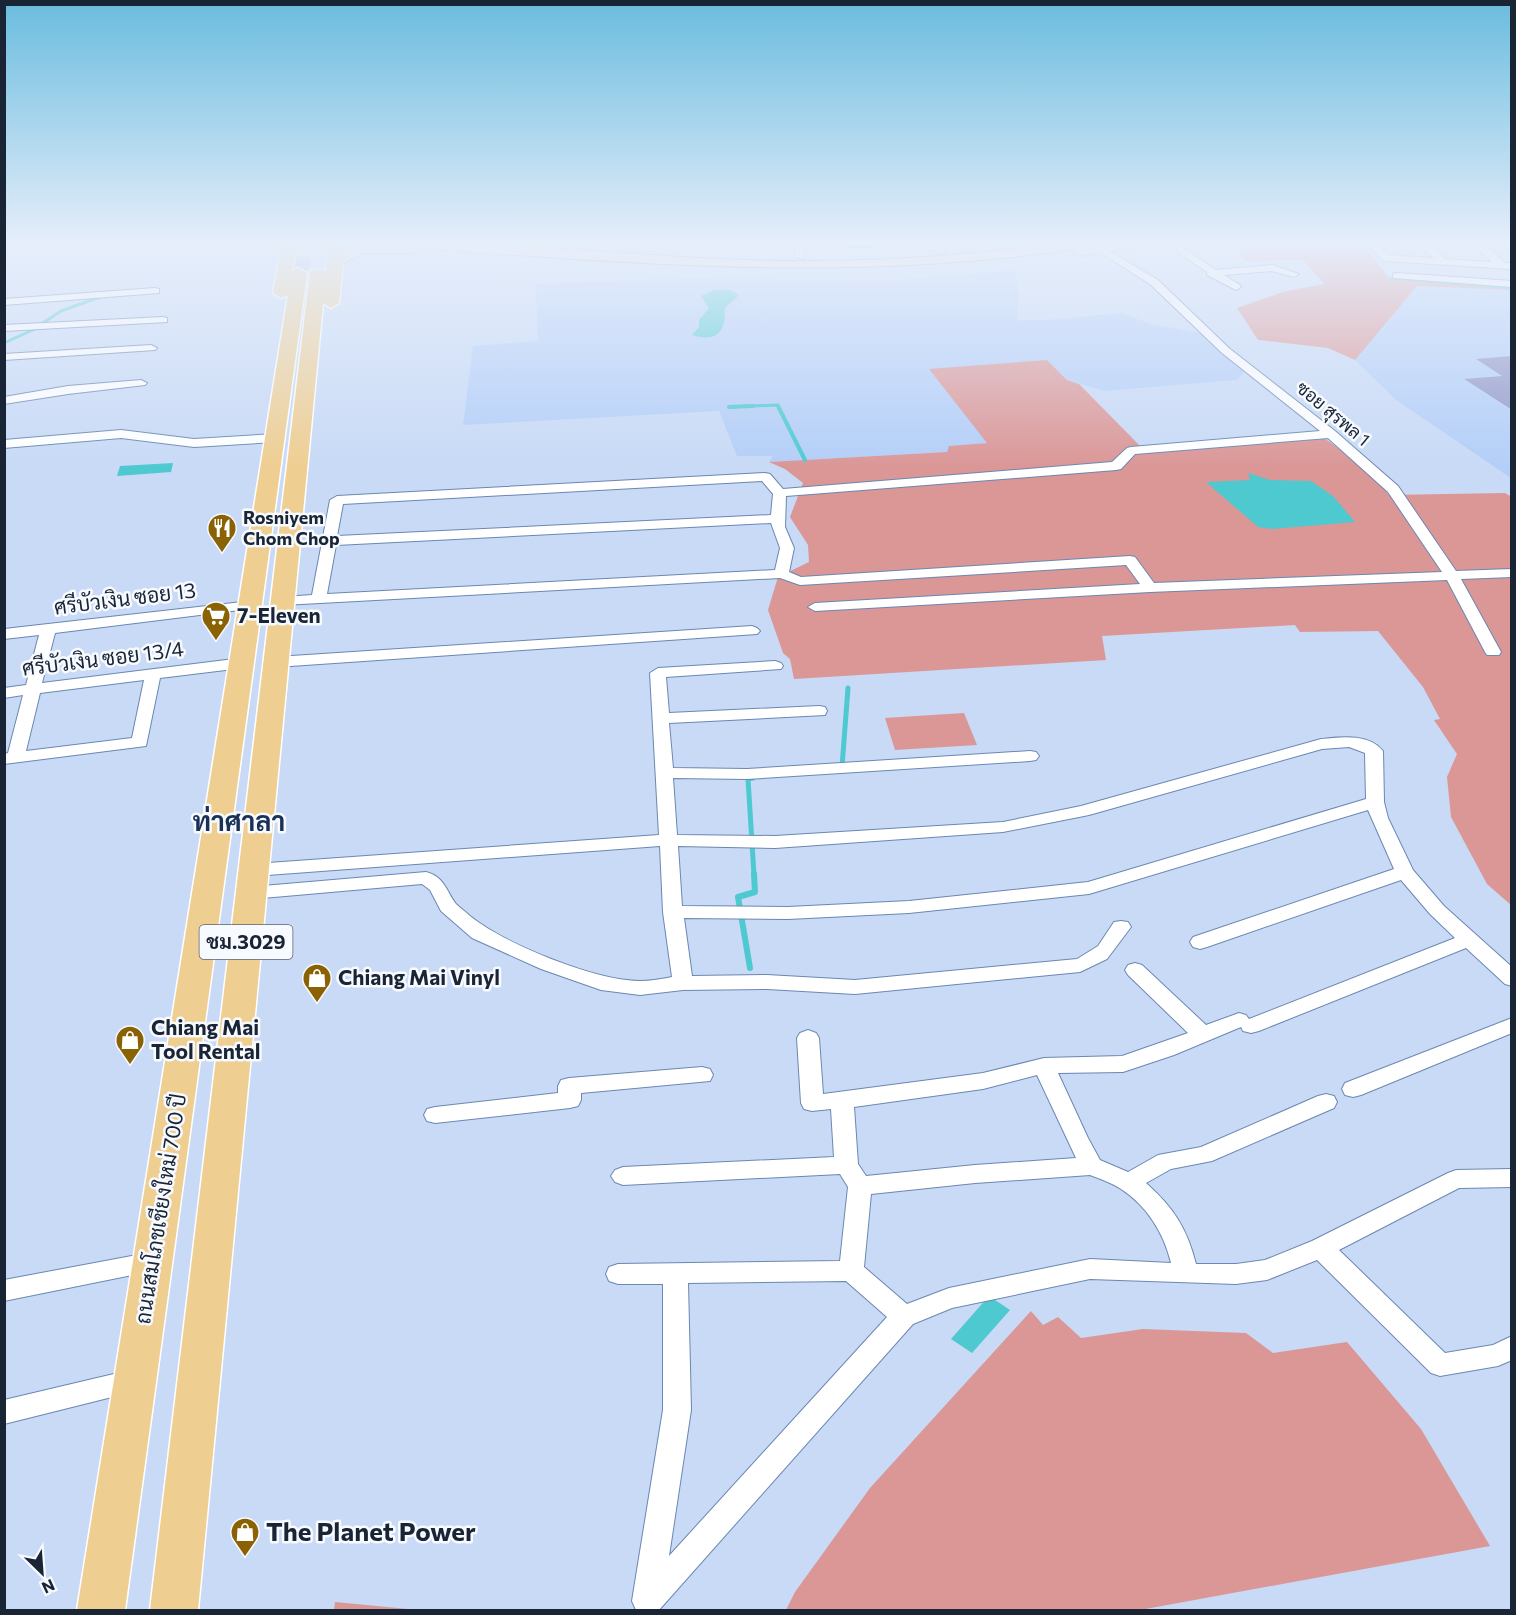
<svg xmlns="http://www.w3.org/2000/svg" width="1516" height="1615" font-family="Commissioner,Sarabun,sans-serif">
  <rect width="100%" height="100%" fill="#c8daf6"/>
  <g fill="#b3cef8">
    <path d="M 1015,270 L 1019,295 L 1017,320 L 1046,320 L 1122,313 L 1150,324 L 1202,333 L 1245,371 L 1237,380 L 1105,391 L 1068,380 L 1047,360 L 930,370 L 988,443 L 950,446 L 948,452 L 769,462 L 773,456 L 737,456 L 719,411 L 463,425 L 473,346 L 538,341 L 536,284 L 687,278 L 885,281 Z"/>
    <path d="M 1417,286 L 1511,290 L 1511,356 L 1477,360 L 1502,376 L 1465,380 L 1511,410 L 1511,478 L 1396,400 L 1355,360 Z"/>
  </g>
  <g fill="#db9696">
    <path d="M 1235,242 L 1361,242 L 1388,277 L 1511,286 L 1511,290 L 1417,286 L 1355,360 L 1328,348 L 1258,340 L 1237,308 L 1286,291 L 1325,284 L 1303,260 L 1245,261 Z"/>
    <path d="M 1047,360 L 1067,380 L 1079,384 L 1145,451 L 1324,438 C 1348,455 1370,471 1389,495 L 1505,493 L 1512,497 L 1511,905 L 1487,884 L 1451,817 L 1447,777 L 1457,754 L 1434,720 L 1440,719 L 1423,687 L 1378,631 L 1300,632 L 1295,625 L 1102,636 L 1106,660 L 794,679 L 790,659 L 783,653 L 768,610 L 778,577 L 809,562 L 808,545 L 790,517 L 803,483 L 785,469 L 769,462 L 947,452 L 949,446 L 987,443 L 929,369 Z"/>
    <path d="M 964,713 L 977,745 L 895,750 L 885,718 Z"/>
    <path d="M 1031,1311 L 1043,1325 L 1058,1317 L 1081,1338 L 1143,1329 L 1246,1333 L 1273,1353 L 1347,1342 L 1421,1429 L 1490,1546 L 1140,1610 L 786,1610 L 795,1592 L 870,1488 Z"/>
    <path d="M 335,1602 L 418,1610 L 334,1610 Z"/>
  </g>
  <g fill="#4ec9cf">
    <path d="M 845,242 L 921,242 L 923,246 L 849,249 Z"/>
    <path d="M 715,290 L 730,290 L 739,295 L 725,308 C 724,313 726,317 724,322 C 720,340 706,339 692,335 L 699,327 L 699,320 L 709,308 L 701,296 Z"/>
    <path d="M 173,463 L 171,472 L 117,476 L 120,466 Z"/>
    <path d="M 1248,473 L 1270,480 L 1311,481 L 1333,496 L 1355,522 L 1272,529 L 1258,527 L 1206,482 L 1250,480 Z"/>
    <path d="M 989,1296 L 1010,1310 L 972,1353 L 951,1339 Z"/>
  </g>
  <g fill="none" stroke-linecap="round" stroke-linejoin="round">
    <g stroke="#4ec9cf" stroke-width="3">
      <path d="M 1390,278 L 1512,288"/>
      <path d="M 43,323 L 61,311 L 100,297"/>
      <path d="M 4,343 L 37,328"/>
      <path d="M 729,407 L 778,405 L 779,408"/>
    </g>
    <g stroke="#4ec9cf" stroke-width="4">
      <path d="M 778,406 L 805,460"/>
      <path d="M 729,407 L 753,406"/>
    </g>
    <g stroke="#4ec9cf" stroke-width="5">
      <path d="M 842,767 L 848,688"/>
      <path d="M 753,778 L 748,779 L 754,875"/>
    </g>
    <path stroke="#4ec9cf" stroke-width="6" d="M 750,968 L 738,897 L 755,892 L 754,874"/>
  </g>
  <path fill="#9196c7" d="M 1512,356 L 1512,410 L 1464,379 L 1502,376 L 1476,359 Z"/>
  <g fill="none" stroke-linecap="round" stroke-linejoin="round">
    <path stroke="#a5b6cf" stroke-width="17" stroke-dasharray="17 8" stroke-linecap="butt" d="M 299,273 L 305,242"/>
    <g stroke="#6b87b2" stroke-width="2">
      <g id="minor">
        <path d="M 4,242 L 19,242 L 4,247 Z"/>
        <path d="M 793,242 L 803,242 L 804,259 L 796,257 Z"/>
        <path d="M 928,242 L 938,242 L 945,252 L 937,254 Z"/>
        <path d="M 1162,242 L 1174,242 L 1216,270 L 1272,265 L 1299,274 L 1294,277 L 1272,271 L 1224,275 L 1240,285 L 1241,287 L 1236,290 L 1207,275 L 1207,272 Z"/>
        <path d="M 1367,242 L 1377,242 L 1388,255 L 1434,258 L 1418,242 L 1429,242 L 1445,259 L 1492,262 L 1470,242 L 1481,242 L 1505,263 L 1512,263 L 1512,269 L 1385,261 L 1382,260 Z"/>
        <path d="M 1101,246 L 1158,280 L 1230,349 L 1335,431 L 1398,486 L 1456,571 L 1512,569 L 1512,577 L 1461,579 L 1501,652 L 1499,655 L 1487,655 L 1485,652 L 1447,580 L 1150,592 L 815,611 L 808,607 L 815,603 L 1140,584 L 1126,565 L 800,585 L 780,578 L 283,605 L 276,601 L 283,597 L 312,595 L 330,500 L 337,496 L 765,473 L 770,474 L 783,489 L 1112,462 L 1127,448 L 1131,447 L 1320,431 L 1222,353 L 1150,284 L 1098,251 L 1098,247 ZM 1328,438 L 1388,492 L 1442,572 L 1154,583 L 1135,557 L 1130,556 L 801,577 L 789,572 L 794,548 L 785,527 L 786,496 L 1116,470 L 1121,469 L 1135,454 ZM 762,481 L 773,494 L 771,515 L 337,536 L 343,504 ZM 771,523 L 780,548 L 775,570 L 327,594 L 336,545 Z"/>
        <path d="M 1397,273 L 1512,281 L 1512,287 L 1393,278 L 1393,274 Z"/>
        <path d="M 155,288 L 159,289 L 159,293 L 4,305 L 4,299 Z"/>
        <path d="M 163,317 L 167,318 L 167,322 L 4,331 L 4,325 Z"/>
        <path d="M 151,345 L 157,348 L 155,350 L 4,360 L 4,354 Z"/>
        <path d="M 141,380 L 147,383 L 145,385 L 68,394 L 4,404 L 4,397 L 68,386 Z"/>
        <path d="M 121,430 L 194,439 L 275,434 L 281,438 L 275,442 L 194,447 L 121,438 L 4,448 L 4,440 Z"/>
        <path d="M 251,601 L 256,602 L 258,605 L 256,608 L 55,633 L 42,683 L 242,658 L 250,663 L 242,668 L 160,678 L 146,746 L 4,764 L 4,754 L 8,753 L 23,695 L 4,698 L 4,688 L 26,685 L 39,635 L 4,639 L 4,629 ZM 144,680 L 132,738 L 26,751 L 40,693 Z"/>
        <path d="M 752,626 L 757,628 L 760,631 L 757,634 L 276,667 L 268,662 L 276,657 Z"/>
        <path d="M 775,661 L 781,663 L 783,666 L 781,669 L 666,677 L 669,713 L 819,706 L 825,707 L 827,711 L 825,715 L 669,723 L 673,768 L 747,769 L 1030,751 L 1036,752 L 1039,756 L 1036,760 L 1030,761 L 747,779 L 673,778 L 677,835 L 775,836 L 1003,822 L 1081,806 L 1321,739 C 1341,737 1369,733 1383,751 L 1384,802 L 1388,818 L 1413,870 L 1444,906 L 1512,967 L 1512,986 L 1505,984 L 1466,948 L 1259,1031 L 1251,1033 L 1243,1031 L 1241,1027 L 1174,1055 L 1123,1072 L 1058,1073 L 1088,1138 L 1100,1160 L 1128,1172 L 1158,1155 L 1201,1147 L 1318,1096 L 1326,1094 L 1334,1096 L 1337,1102 L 1334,1108 L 1212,1161 L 1171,1169 L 1146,1183 C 1173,1207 1187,1228 1196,1264 L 1236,1264 L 1265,1260 L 1312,1241 L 1448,1173 L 1456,1170 L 1512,1169 L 1512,1187 L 1459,1188 L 1339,1250 L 1445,1353 L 1493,1345 L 1512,1336 L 1512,1360 L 1498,1366 L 1440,1376 L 1431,1373 L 1317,1260 L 1267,1280 L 1236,1284 L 1090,1279 L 952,1308 L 913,1324 L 659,1610 L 636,1610 L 632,1601 L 663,1410 L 663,1284 L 618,1284 L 609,1281 L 606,1274 L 609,1267 L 618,1264 L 840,1261 L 848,1187 L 840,1174 L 623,1185 L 615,1182 L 611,1176 L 615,1170 L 623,1167 L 834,1157 L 831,1109 L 812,1111 L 804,1109 L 801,1103 L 797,1038 L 800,1033 L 808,1030 L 816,1033 L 819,1038 L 823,1094 L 983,1073 L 1044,1058 L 1122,1056 L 1188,1033 L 1128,975 L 1125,970 L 1128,965 L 1135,963 L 1142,965 L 1206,1025 L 1239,1013 L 1246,1015 L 1249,1019 L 1455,938 L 1430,914 L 1401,880 L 1207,947 L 1200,949 L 1193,947 L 1190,942 L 1193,937 L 1394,869 L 1368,810 L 1089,894 L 909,913 L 788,919 L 684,918 L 692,976 L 767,975 L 855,980 L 1077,959 L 1098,946 L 1114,922 L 1121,921 L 1128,922 L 1131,927 L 1107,959 L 1080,972 L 855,994 L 767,989 L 683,990 L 640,995 L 601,990 L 541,969 L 472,938 L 441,911 L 430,890 L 422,884 L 251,899 L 244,897 L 241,893 L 244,889 L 251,887 L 426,872 C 445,877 446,891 456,904 C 460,908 466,912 470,916 C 505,944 595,981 640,981 C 650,981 662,979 672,977 L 663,912 L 660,846 L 254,876 L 247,874 L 245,870 L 247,866 L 254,864 L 659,835 L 650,673 L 658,668 ZM 1349,747 L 1365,753 L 1366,799 L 1088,882 L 909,901 L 788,907 L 682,906 L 678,846 L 775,848 L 1003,832 L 1089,815 L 1322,749 ZM 1037,1075 L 1076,1158 L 975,1165 L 866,1176 L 858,1164 L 854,1107 L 983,1089 ZM 1090,1175 C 1100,1179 1112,1183 1121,1189 C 1147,1206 1164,1233 1171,1263 L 1090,1259 L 949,1288 L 907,1304 L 864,1267 L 871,1194 L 975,1183 ZM 846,1281 L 887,1317 L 669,1556 L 691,1410 L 688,1283 Z"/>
        <path d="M 1512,1018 L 1512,1033 L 1361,1095 L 1353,1097 L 1345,1095 L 1342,1089 L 1345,1083 Z"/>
        <path d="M 702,1067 L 710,1069 L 713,1075 L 710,1081 L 581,1093 L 581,1100 L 578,1106 L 570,1108 L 435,1123 L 427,1121 L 424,1115 L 427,1109 L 435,1107 L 558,1093 L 558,1086 L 561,1080 L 569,1078 Z"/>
        <path d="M 153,1252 L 162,1255 L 165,1262 L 162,1269 L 4,1301 L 4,1280 Z"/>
        <path d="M 135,1369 L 144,1373 L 148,1381 L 144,1389 L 4,1424 L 4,1400 Z"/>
      </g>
    </g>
    <g stroke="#6b87b2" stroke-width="2">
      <path id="secondary" d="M 386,242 C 527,242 667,261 807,261 C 863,261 919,258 975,253 C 1019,249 1062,242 1106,242 L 1104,244 L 1150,242 L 1143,246 L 1081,256 L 1076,255 L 1074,252 L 1076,249 C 853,282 639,264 416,248 L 415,252 L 410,253 L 363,253 L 336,267 L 329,263 C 343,246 367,243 387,244 Z"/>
    </g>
    <g stroke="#fff" stroke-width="3">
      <path id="primary" d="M 270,242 L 297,242 L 296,245 L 345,242 L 339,303 L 331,308 L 323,303 L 198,1610 L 150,1610 L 310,273 L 312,270 L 324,270 L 326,273 L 325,282 L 328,253 C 317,249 305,250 295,256 L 292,271 L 299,268 L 307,273 L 125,1610 L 77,1610 L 288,295 L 281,298 L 273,293 L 280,253 Z"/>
    </g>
    <use href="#minor" fill="#fff" fill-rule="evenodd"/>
    <use href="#secondary" fill="#f7e6c9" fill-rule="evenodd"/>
    <use href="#primary" fill="#efce92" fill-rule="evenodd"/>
  </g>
  <linearGradient id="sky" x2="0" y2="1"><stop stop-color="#6abcde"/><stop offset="0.52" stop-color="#e6eefb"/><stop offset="1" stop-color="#e6eefb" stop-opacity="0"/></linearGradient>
  <rect width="1516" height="468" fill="url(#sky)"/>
  <defs>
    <g id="restaurant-pin" transform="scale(1.5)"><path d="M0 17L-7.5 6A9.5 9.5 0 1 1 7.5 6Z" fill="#8b6203" stroke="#f7faff"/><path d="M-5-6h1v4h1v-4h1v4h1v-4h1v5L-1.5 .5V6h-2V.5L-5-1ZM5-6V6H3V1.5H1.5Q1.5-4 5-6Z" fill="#fff"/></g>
    <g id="supermarket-pin" transform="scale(1.5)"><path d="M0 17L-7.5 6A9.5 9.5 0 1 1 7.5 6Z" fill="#8b6203" stroke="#f7faff"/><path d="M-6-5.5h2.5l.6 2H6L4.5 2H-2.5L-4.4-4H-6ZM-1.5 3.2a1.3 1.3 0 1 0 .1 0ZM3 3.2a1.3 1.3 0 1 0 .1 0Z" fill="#fff"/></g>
    <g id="shop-pin" transform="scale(1.5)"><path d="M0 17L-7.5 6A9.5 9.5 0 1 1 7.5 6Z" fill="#8b6203" stroke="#f7faff"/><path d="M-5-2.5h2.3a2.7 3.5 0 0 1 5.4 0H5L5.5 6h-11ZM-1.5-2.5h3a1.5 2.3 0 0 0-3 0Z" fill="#fff"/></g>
  </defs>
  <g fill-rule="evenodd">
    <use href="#restaurant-pin" x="222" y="528"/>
    <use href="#supermarket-pin" x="216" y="616"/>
    <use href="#shop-pin" x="317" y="978"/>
    <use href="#shop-pin" x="130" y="1040"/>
    <use href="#shop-pin" x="245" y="1532"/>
  </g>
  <g text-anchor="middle" stroke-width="5" stroke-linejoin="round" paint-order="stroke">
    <g font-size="18" fill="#192435" stroke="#f7faff">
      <text transform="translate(1333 414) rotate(40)" y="6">ซอย สุรพล 1</text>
    </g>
    <g font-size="18" font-weight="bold" fill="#192435" stroke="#f7faff" text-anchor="start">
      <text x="243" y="524">Rosniyem<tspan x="243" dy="21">Chom Chop</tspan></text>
    </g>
    <rect fill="#f7faff" stroke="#5c6472" stroke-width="1.5" x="199.5" y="925" width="93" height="34" rx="4.5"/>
    <g font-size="20" font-weight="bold" fill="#192435">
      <text x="246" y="949">ชม.3029</text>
    </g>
    <g font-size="21" fill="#192435" stroke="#f7faff">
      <text transform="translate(125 599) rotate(-7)" y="7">ศรีบัวเงิน ซอย 13</text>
      <text transform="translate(103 659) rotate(-7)" y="7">ศรีบัวเงิน ซอย 13/4</text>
      <text transform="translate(161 1209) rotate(-81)" y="7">ถนนสมโภชเชียงใหม่ 700 ปี</text>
    </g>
    <g font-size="21" font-weight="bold" fill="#192435" stroke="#f7faff" text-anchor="start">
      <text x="237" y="623">7-Eleven</text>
      <text x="338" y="985">Chiang Mai Vinyl</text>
      <text x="151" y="1035">Chiang Mai<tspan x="151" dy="24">Tool Rental</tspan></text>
    </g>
    <g font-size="26" font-weight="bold" fill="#192435" stroke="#f7faff" text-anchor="start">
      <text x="266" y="1541">The Planet Power</text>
    </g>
    <g font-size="27" font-weight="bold" fill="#1a3156" stroke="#f7faff">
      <text x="239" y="831">ท่าศาลา</text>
    </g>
  </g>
  <rect width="1516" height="1615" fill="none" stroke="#192435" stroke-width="12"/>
  <g transform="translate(42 1573) rotate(155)" stroke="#f7faff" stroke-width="4.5" paint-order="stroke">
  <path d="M0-4.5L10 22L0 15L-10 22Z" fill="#192435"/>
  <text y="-9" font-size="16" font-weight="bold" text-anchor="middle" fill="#192435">N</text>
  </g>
</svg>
